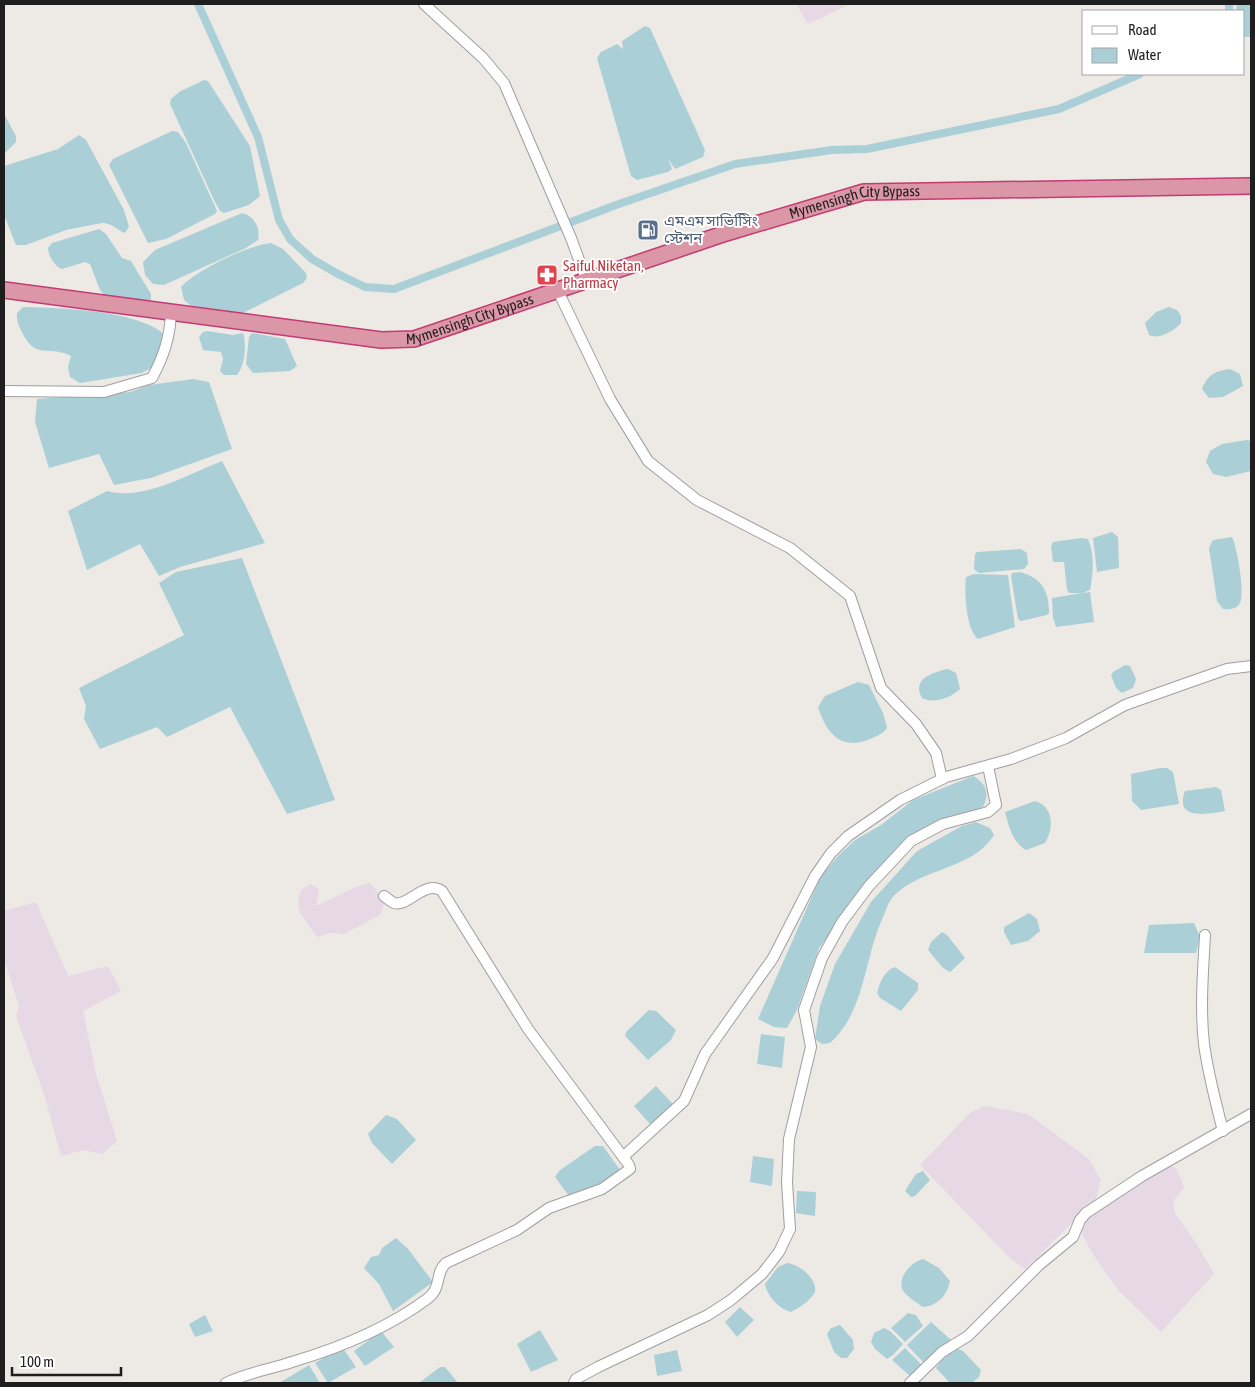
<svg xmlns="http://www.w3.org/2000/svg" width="1255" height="1387" font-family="'Asap Condensed','Noto Sans Bengali',sans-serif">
  <rect width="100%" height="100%" fill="#edeae5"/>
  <g fill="#e6d8e4">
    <path d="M 796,4 L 850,4 L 808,24 Z"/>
    <path d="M 370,883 L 385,901 L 380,915 L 344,934 L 330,933 L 317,937 L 300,913 L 298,901 L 301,890 L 311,884 L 319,889 L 316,906 L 356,887 Z"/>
    <path d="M 36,902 L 68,976 L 108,966 L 121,991 L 83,1011 L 96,1074 L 117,1141 L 102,1154 L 84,1150 L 61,1156 L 45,1097 L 16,1016 L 19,1006 L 4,959 L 4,911 Z"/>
    <path d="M 984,1106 L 1028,1114 L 1089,1159 L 1101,1180 L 1096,1199 L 1025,1269 L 1010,1258 L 920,1165 L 970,1113 Z"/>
    <path d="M 1171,1166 L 1177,1169 L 1184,1188 L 1173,1201 L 1174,1212 L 1196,1243 L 1214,1274 L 1161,1332 L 1119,1291 L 1092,1253 L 1079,1228 L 1088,1213 L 1113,1196 Z"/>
  </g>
  <g fill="#abcfd6">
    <path d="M 1237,4 L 1251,4 L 1251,37 L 1244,37 L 1244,11 L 1236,11 Z"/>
    <path d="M 645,26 L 650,28 L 705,150 L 703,157 L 675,169 L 668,159 L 672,169 L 668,172 L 637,180 L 631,176 L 597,58 L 601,52 L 617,44 L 623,49 L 622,41 Z"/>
    <path d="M 204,80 L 208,81 L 250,146 L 260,196 L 249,205 L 224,213 L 220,211 L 214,200 L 170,104 L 171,99 L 179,92 Z"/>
    <path d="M 4,114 L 16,136 L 16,142 L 4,154 Z"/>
    <path d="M 172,131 L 178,132 L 186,143 L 217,211 L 215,214 L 166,239 L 148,243 L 109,165 L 113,159 Z"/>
    <path d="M 79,135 L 86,140 L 124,210 L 129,227 L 125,233 C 117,230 112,223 102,223 L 66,230 L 26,245 L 16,245 L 4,215 L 4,166 L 58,149 Z"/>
    <path d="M 242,213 C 254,216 261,228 258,240 L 246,248 L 164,285 L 153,284 L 145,275 L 143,262 L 155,250 Z"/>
    <path d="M 99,229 L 106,234 L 122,258 L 131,261 L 151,294 L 151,301 L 147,304 L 107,298 L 100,290 L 90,264 L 85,262 L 62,269 C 55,267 48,255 48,248 L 52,243 Z"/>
    <path d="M 271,243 L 283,249 L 306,273 L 307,278 L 303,283 L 243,313 L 220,312 L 190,305 L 184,300 L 181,287 C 196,270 249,245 271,243 Z"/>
    <path d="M 23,307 C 60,308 136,310 164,334 L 164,342 L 153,367 L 142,373 L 80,383 L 70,377 L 68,367 L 71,356 C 51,345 37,360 24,336 C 20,329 16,321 17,313 Z"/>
    <path d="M 1169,307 L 1177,310 L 1181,316 L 1181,323 C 1174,331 1159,340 1149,335 L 1145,323 L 1156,312 Z"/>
    <path d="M 207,331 L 233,335 L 243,333 C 247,344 245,366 237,375 L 224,375 L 220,371 L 223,359 L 221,352 L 203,350 L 199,337 L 203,332 Z"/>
    <path d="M 252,333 L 285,339 L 297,366 L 290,371 L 253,373 L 246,364 L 249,337 Z"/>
    <path d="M 1230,369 L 1240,374 L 1243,386 L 1223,397 L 1209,398 L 1202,389 C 1207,375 1215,371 1230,369 Z"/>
    <path d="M 193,379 L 209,382 L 232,449 L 151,478 L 114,485 L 99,454 L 49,468 L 35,422 L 37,399 L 130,392 L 149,385 Z"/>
    <path d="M 1247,440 L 1251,441 L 1251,471 L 1226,477 L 1213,474 L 1206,462 L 1210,451 L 1222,444 Z"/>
    <path d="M 222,461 L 265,543 L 180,567 L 159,576 L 140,544 L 87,570 L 68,511 L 107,491 C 144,501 188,474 222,461 Z"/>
    <path d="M 1112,532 L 1118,537 L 1119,568 L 1097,572 L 1093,538 Z"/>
    <path d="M 1232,537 C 1237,546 1245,594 1240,603 C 1237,609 1229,610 1223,609 L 1217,601 L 1209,548 L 1213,540 Z"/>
    <path d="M 1081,538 L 1088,539 C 1095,554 1093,575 1090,590 L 1082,593 L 1090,592 L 1094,622 L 1056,627 L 1053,618 L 1052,598 L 1082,593 L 1069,593 L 1067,590 L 1064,562 L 1053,562 L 1051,546 L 1053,542 Z"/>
    <path d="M 1021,549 L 1027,553 L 1028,564 L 1024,569 L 979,573 L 974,569 L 975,554 L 977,552 Z"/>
    <path d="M 242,558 L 335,800 L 287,814 L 230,707 L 167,737 L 157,727 L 100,749 L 84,719 L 86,706 L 79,688 L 184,635 L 159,583 L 176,572 Z"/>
    <path d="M 1020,572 C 1042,578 1049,591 1049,613 L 1047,615 L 1021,621 L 1018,619 L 1011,576 L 1012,573 Z"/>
    <path d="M 974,574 L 1008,575 L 1015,627 L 978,639 C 966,630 964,591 966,577 Z"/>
    <path d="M 1125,665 L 1130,666 L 1136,679 L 1133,688 L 1122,693 L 1116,688 L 1111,675 L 1113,672 Z"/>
    <path d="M 948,669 L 956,673 L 960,689 C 951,698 933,704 922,698 C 911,679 933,672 948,669 Z"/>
    <path d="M 858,682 L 869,685 L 883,713 L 887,728 C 883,734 877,736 870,739 C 842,751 827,735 818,707 L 825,696 Z"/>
    <path d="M 1160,768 L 1167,768 L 1173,772 L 1179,804 L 1141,810 L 1132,801 L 1131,774 Z"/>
    <path d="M 973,776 C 986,783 990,793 983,807 L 929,826 L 909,836 L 884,862 L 819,948 L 797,1010 L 787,1028 L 774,1027 L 758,1019 L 820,878 L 838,856 L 855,840 L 881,825 L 913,800 Z"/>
    <path d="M 1216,787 L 1221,790 L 1225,811 C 1208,814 1174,821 1185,791 Z"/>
    <path d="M 1035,801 C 1054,806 1054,829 1045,843 L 1026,850 C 1012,842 1009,826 1005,812 Z"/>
    <path d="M 976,822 L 990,828 L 994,835 C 972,871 919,867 892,898 C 888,903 886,910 884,915 C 864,956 866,1011 830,1043 L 822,1044 L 815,1039 L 820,1006 L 835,964 L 871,902 L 917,851 L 962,826 Z"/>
    <path d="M 1029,913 L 1037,919 L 1040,931 L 1028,941 L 1011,945 L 1004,932 L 1004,927 Z"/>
    <path d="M 1194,923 L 1200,937 L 1196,953 L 1144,953 L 1149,925 Z"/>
    <path d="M 942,932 L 947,935 L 965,958 L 950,972 L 943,968 L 928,950 L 931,942 Z"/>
    <path d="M 895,967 L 918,983 L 918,990 L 901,1011 L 880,998 L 877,993 C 880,982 884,971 895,967 Z"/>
    <path d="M 649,1010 L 656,1011 L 676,1030 L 671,1040 L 648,1060 L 625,1036 L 626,1032 Z"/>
    <path d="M 761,1034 L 785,1037 L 782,1068 L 757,1064 Z"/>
    <path d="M 656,1086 L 673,1104 L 651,1125 L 634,1106 Z"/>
    <path d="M 386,1115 L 397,1119 L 416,1140 L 392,1164 L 372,1143 L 368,1134 Z"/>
    <path d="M 595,1146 L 603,1146 L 620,1170 L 601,1186 L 569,1196 L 555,1177 L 560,1170 Z"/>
    <path d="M 753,1156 L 774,1159 L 772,1186 L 750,1182 Z"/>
    <path d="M 923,1171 L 930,1180 L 915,1196 L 911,1197 L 905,1191 L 916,1174 Z"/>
    <path d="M 797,1191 L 816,1192 L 815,1216 L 796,1213 Z"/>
    <path d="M 396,1238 L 408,1249 L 433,1282 L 393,1311 L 379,1284 L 364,1268 L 371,1257 L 379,1255 L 382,1248 Z"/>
    <path d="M 923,1259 L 939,1268 L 950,1281 C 947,1296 937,1306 923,1307 C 917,1303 909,1298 904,1292 C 895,1279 911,1262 923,1259 Z"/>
    <path d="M 787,1263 C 798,1264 814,1276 815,1288 C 817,1297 798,1309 791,1312 C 779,1309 767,1296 765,1284 L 778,1267 Z"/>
    <path d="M 740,1307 L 754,1320 L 737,1337 L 725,1322 Z"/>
    <path d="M 908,1313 L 916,1315 L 923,1326 L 905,1342 L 891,1328 Z"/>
    <path d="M 205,1315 L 213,1331 L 195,1337 L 189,1324 Z"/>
    <path d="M 931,1322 L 951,1340 L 951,1343 L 924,1363 L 907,1345 Z"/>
    <path d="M 840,1325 L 853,1340 L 854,1349 L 847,1358 L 841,1358 L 834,1352 L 827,1334 L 831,1328 Z"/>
    <path d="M 884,1328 L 890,1331 L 903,1344 L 893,1355 L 887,1359 L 875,1349 L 871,1342 L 874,1333 Z"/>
    <path d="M 540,1330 L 558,1360 L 531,1372 L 517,1344 Z"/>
    <path d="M 381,1331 L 394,1347 L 365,1366 L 354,1351 Z"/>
    <path d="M 342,1347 L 356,1367 L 328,1383 L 315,1363 Z"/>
    <path d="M 905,1348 L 922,1365 L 910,1376 L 892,1360 Z"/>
    <path d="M 956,1348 L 963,1351 L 981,1370 L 979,1377 L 972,1383 L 950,1383 L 936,1368 L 941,1361 Z"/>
    <path d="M 677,1350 L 682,1371 L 657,1376 L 654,1355 Z"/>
    <path d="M 309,1365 L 320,1383 L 279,1383 Z"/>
    <path d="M 440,1367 L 445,1367 L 458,1383 L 419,1383 Z"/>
  </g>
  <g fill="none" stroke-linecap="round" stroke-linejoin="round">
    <g stroke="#abcfd6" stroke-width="8">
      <path d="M 198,4 L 258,137 L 279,220 L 290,239 L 312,259 L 338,274 L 365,287 L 394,289 L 616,205 L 735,164 L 832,150 L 867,149 L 1059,109 L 1140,74"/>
      <path d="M 1229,11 L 1229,4"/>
    </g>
    <g stroke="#9f9f9f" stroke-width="12">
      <g id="minor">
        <path d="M 424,4 L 483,58 L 504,83 L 571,238 L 586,279"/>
        <path d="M 557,289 L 610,399 L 648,461 L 697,500 L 790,548 L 850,596 L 881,688 L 916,724 L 925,737 L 936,753 L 942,779"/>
        <path d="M 4,391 L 104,392 L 152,378 C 164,356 170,337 171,312"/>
        <path d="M 1205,935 C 1203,972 1200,1008 1204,1044 C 1208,1074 1216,1103 1223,1131"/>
        <path d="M 623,1157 L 684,1101 L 705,1054 L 773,958 L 815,876 L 831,853 L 848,836 L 900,800 L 946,777 L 1011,759 L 1066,738 L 1125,705 L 1190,682 L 1227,669 L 1251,666"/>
        <path d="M 226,1383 C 246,1373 271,1369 292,1362 C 339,1348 388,1328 427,1299 C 443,1287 434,1274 446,1263 L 517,1230 L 549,1208 L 602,1189 L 630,1169 L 629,1165 L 528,1029 L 442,891 C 425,879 407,908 394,903 C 390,901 387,898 384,896"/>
        <path d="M 574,1383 L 576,1379 L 598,1367 L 708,1315 L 731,1300 L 762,1274 L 779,1252 L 790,1229 L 787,1182 L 789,1139 L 811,1047 L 804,1010 L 822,958 L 842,922 L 869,886 L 911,841 L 943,824 L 988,812 L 996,805 L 988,766"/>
        <path d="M 910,1383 L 942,1352 L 968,1336 L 1039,1265 L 1073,1237 L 1080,1220 L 1086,1213 L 1142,1176 L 1251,1114"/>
      </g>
    </g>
    <g stroke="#c43a73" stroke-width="18">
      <g id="highway">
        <path id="s1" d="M 4,290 L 381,340 L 414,339 L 726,233 L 864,192 L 1251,186"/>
      </g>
    </g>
    <use href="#minor" stroke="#fff" stroke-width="10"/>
    <use href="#highway" stroke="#db96a8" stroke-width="15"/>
  </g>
  <defs>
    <g id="fuel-square" transform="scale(1.125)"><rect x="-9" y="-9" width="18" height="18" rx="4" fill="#5c6f8a" stroke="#fff"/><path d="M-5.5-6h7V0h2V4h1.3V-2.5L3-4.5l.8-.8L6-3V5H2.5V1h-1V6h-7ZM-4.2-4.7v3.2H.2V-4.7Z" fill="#fff"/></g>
    <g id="pharmacy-square" transform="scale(1.125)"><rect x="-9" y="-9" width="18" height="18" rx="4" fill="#e0444e" stroke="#fff"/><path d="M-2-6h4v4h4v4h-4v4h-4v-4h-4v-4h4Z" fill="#fff"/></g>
  </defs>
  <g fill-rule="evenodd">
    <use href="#fuel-square" x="648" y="230"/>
    <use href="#pharmacy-square" x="547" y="275"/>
  </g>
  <g text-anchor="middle" stroke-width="4" stroke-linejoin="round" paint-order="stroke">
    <g font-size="15" fill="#1e1e1e" stroke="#fff">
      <text dy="5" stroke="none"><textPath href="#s1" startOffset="876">Mymensingh City Bypass</textPath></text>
      <text dy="5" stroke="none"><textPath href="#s1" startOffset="472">Mymensingh City Bypass</textPath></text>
    </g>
    <g font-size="15" fill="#4e5e75" stroke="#fff" text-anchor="start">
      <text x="664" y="226">এমএম সাভ‌িসি‌িং<tspan x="664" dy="17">স্ট‌েশন</tspan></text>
    </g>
    <g font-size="15" fill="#be3a42" stroke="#fff" text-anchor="start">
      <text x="563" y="271">Saiful Niketan,<tspan x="563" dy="17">Pharmacy</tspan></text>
    </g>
  </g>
  <rect width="1255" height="1387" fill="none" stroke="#1e1e1e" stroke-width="10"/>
  <rect x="1082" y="10" width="162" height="65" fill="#ffffff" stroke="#a5a5a5"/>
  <rect x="1092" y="26" width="25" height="8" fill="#ffffff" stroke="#a5a5a5"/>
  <text x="1128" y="35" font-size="15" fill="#1e1e1e">Road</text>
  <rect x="1092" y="48" width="25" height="15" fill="#abcfd6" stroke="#a5a5a5"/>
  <text x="1128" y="60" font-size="15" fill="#1e1e1e">Water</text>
  <path d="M12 1367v8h109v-8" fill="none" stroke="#1e1e1e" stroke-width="2.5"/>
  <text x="20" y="1367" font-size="15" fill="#1e1e1e" stroke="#ffffff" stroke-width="4" paint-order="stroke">100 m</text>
</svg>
